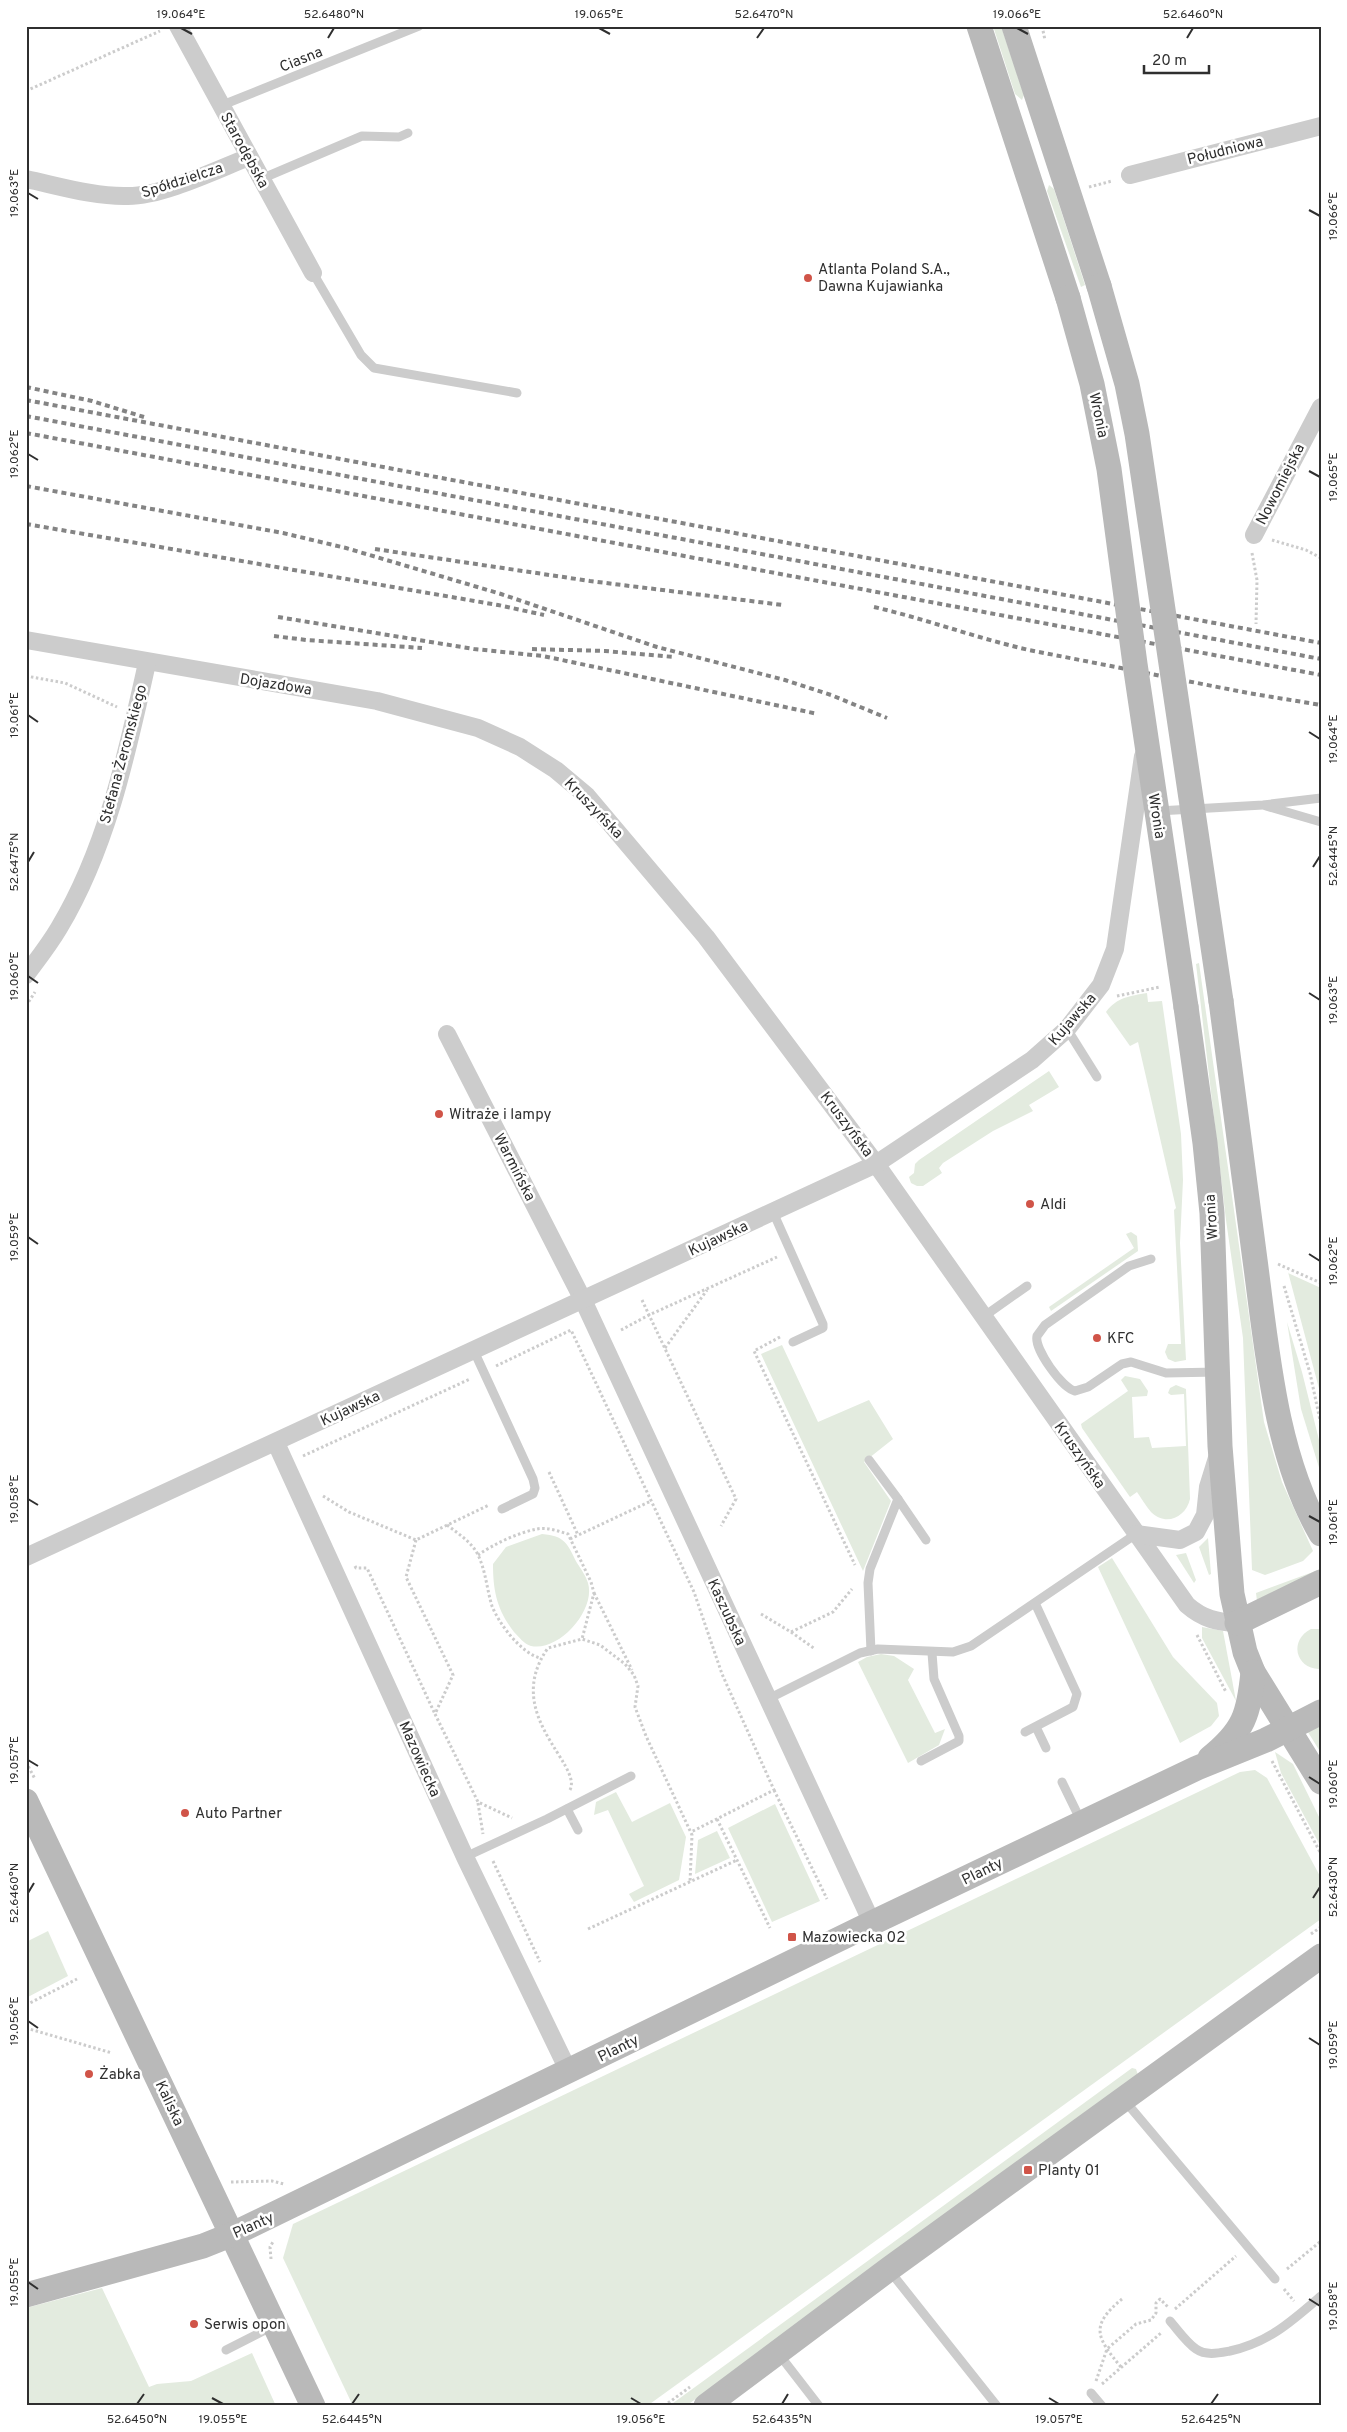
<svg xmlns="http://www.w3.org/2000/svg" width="1347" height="2432" font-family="Overpass,sans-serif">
  <rect width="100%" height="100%" fill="#fff"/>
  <g fill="#e3ebdf">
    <path d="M 993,26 L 1001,26 L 1024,95 L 1022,100 L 1015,94 Z"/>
    <path d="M 1049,185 L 1054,189 L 1085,285 L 1081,287 L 1047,191 Z"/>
    <path d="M 1199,963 L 1264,1422 L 1282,1482 L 1313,1551 L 1303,1561 L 1265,1575 L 1252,1570 L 1243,1338 L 1226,1220 L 1196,964 Z"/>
    <path d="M 1147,993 L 1148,1002 L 1162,1001 L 1181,1134 L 1183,1180 L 1180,1243 L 1186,1360 L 1175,1362 L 1168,1359 L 1165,1352 L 1168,1344 L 1181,1344 L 1174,1210 L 1176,1208 L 1138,1042 L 1130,1046 L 1106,1012 C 1117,997 1130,996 1147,993 Z"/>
    <path d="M 1049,1071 L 1059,1087 L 1029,1105 L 1033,1111 L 993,1131 L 943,1163 L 939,1168 L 942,1173 L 923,1186 L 917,1186 L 911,1183 L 909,1177 L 914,1173 L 915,1164 L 919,1160 Z"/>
    <path d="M 1131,1232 L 1137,1236 L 1138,1251 L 1051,1311 L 1049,1307 L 1134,1248 L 1126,1234 Z"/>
    <path d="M 1288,1273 L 1321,1288 L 1321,1396 L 1288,1272 Z"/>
    <path d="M 1287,1322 L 1302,1372 L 1321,1448 L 1321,1474 L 1301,1409 Z"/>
    <path d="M 782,1345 L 818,1422 L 869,1400 L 893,1439 L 864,1462 L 891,1501 L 863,1571 L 761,1354 Z"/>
    <path d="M 1125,1376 L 1140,1379 L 1148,1391 L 1147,1396 L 1132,1397 L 1134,1438 L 1149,1437 L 1152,1448 L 1186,1446 L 1184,1394 L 1171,1395 L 1168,1393 L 1170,1388 L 1176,1385 L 1186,1389 L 1190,1499 C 1186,1517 1166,1527 1151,1512 C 1146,1506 1141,1498 1137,1492 L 1130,1497 L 1082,1428 L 1081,1424 L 1128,1391 L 1121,1380 Z"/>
    <path d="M 542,1534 C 565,1536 567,1543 577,1563 C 581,1569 586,1576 588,1583 C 596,1610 559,1652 531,1646 C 524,1644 519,1637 514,1632 C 497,1610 493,1591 493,1564 L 506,1547 Z"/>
    <path d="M 1208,1538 L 1211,1574 L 1209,1575 L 1199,1547 Z"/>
    <path d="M 1186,1553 L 1196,1580 L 1194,1583 L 1176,1555 Z"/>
    <path d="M 1112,1558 L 1173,1657 L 1217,1703 L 1219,1716 L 1211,1726 L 1180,1743 L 1098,1567 Z"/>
    <path d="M 1321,1569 L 1321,1573 L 1257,1601 L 1256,1593 Z"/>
    <path d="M 1202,1627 L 1223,1631 L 1236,1701 L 1202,1638 Z"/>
    <path d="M 1311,1629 L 1321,1629 L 1321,1669 L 1319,1669 C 1295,1668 1289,1640 1311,1629 Z"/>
    <path d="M 881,1654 L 894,1656 L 914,1669 L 908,1680 L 935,1733 L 945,1729 L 939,1745 L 908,1763 L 858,1662 L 867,1657 Z"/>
    <path d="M 1321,1722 L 1321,1753 L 1306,1729 Z"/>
    <path d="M 1275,1752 L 1293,1764 L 1321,1821 L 1321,1847 L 1281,1773 Z"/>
    <path d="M 1255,1770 L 1267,1778 L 1321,1878 L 1321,1919 L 647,2406 L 353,2406 L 283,2258 L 293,2224 L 1240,1772 Z"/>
    <path d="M 616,1792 L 632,1822 L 670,1803 L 686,1837 L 679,1880 L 634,1902 L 629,1894 L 644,1886 L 608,1810 L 594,1815 L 596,1802 Z"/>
    <path d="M 775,1804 L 820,1901 L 772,1922 L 728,1828 Z"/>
    <path d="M 717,1831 L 730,1858 L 695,1874 L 698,1840 Z"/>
    <path d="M 48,1931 L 68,1976 L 26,1998 L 26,1942 Z"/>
    <path d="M 1132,2068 L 1136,2069 L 1138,2075 L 686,2406 L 669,2406 Z"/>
    <path d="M 102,2288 L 149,2387 L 157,2384 L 191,2381 L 252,2353 L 276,2406 L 26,2406 L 26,2308 Z"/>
  </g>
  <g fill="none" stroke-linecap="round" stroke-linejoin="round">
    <g stroke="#ccc" stroke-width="3" stroke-dasharray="2.5 2.5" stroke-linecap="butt">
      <path d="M 1042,26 L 1045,40"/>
      <path d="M 26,91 L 160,31"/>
      <path d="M 1089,187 L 1112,181"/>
      <path d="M 1272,540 L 1306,550 L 1321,558"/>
      <path d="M 1252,553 L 1257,580 L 1256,624"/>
      <path d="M 26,676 L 65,683 L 117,707"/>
      <path d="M 1117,996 L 1160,987"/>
      <path d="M 26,1006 L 35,992"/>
      <path d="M 1278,1264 L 1321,1283"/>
      <path d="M 1284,1286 L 1310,1373 L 1321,1425"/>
      <path d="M 642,1300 L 736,1499 L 721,1526"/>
      <path d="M 621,1330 L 649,1315 L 777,1257"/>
      <path d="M 780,1337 L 754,1351 L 855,1565"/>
      <path d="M 665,1348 L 707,1290"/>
      <path d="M 496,1366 L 571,1330 L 694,1592 L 722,1674 L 774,1790 L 691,1832"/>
      <path d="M 303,1456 L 470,1379"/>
      <path d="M 549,1472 L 578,1535"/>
      <path d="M 323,1496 L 349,1512 L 416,1540 L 489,1505"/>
      <path d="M 447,1525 C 460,1535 473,1543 479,1557 C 486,1573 487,1590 492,1606 C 499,1624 521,1653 540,1658"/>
      <path d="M 570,1539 L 651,1501"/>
      <path d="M 416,1540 L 406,1577 L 453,1675 L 435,1714 L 478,1802 L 512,1818"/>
      <path d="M 478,1555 C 494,1544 517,1533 537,1529 C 547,1527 558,1531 568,1534 L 591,1582 L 594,1593 L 582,1639"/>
      <path d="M 355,1566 L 356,1568 L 367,1568 L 435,1714"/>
      <path d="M 594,1593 L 632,1670"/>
      <path d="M 761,1614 L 791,1632 L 833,1612 L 852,1589"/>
      <path d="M 791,1632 L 815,1649"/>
      <path d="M 1197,1635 L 1226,1692"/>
      <path d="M 1272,1761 L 1321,1854"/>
      <path d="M 26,1762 L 35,1779"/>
      <path d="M 570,1790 C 583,1764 501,1714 548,1648 L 582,1639 L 600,1645 L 625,1664 L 634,1675 L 638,1686 L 635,1707 L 646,1736 L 692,1835 L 690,1882"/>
      <path d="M 774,1790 L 827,1899"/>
      <path d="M 478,1803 L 483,1834"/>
      <path d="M 717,1819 L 770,1928"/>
      <path d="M 493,1861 L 540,1962"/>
      <path d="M 588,1929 L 737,1860"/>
      <path d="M 1311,1934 L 1321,1927"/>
      <path d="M 26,2005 L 77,1979"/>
      <path d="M 26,2028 L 112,2053"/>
      <path d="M 231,2182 L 272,2181 L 284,2184"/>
      <path d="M 271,2259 L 270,2247 L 274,2240"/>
      <path d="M 1287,2269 L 1321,2241"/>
      <path d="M 1284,2289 L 1294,2301"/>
      <path d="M 1175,2309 L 1236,2256"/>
      <path d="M 1121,2367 C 1097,2338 1089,2326 1122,2299"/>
      <path d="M 1096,2381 L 1107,2349 L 1136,2324 L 1151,2320 L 1156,2313 L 1156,2303 L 1160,2299 L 1168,2307"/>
      <path d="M 1102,2384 L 1161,2333"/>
      <path d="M 664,2406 L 690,2387"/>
    </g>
    <g stroke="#ccc" stroke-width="9">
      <path d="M 220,106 L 419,26"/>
      <path d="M 261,179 L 362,136 L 399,137 L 408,133"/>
      <path d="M 313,273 L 361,355 L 374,368 L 517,393"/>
      <path d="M 1266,806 L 1321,822"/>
      <path d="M 1158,811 L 1263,805 L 1321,798"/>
      <path d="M 1067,1029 L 1097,1077"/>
      <path d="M 773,1212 L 823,1324 L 823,1328 L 793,1342"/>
      <path d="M 1151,1259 L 1129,1266 L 1045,1325 L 1037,1336 C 1034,1349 1062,1388 1075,1391 L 1088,1387 L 1122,1364 L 1131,1362 L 1166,1373 L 1217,1372"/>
      <path d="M 983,1317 L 1027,1286"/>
      <path d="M 474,1351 L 533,1479 L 535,1488 L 533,1494 L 502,1509"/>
      <path d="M 869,1460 L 898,1499 L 870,1569 L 868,1583 L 871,1651"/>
      <path d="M 898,1499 L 926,1540"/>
      <path d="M 768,1699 L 860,1653 L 878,1649 L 953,1652 L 971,1646 L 1136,1534"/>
      <path d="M 1036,1727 L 1046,1748"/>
      <path d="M 1025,1732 L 1073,1707 L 1077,1694 L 1035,1603"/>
      <path d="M 921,1761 L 959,1741 L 959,1736 L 934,1679 L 932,1653"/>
      <path d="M 1062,1782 L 1081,1821"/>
      <path d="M 567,1809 L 578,1830"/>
      <path d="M 465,1857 L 547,1819 L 631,1776"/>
      <path d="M 1125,2101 L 1275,2279"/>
      <path d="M 889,2270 L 997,2406"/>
      <path d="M 1170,2321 C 1178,2330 1186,2342 1196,2349 C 1206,2356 1219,2353 1230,2351 C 1269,2342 1291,2322 1321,2296"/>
      <path d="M 226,2350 L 273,2326"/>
      <path d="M 778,2353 L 819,2406"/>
      <path d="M 1091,2393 L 1102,2406"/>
    </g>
    <g stroke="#ccc" stroke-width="18">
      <path d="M 178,26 L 313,273"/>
      <path d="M 1130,175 L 1321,126"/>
      <path d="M 26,179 C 59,186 95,197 128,196 C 163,196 216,170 249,157"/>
      <path d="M 1254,535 L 1321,407"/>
      <path d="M 26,640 L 377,701 L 478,728 L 520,747 L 556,770 L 587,796 L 706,937 L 876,1164 L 1187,1605 C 1203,1619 1217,1622 1237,1623"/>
      <path d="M 26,975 C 37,960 49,945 59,928 C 107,848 127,753 147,663"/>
      <path d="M 447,1034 L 583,1300 L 872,1923"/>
      <path d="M 276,1443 L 465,1857 L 569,2072"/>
      <path d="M 1136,1534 L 1180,1540 L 1196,1532 L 1205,1515 L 1208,1487 L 1217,1458"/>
      <path d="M 26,1557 L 876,1164 L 1032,1060 L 1067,1029 L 1101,985 L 1115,949 L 1143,756"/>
    </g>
    <g stroke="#b9b9b9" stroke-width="25">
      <path d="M 979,26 L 1068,298"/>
      <path d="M 1014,26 L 1099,286"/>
      <path d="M 1221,1001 C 1232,1087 1243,1173 1255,1260 C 1267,1349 1275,1455 1321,1534"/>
      <path d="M 1186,1007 L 1205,1143 L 1212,1213 L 1220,1446 L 1232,1594 L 1245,1652 L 1253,1672 L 1321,1782"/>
      <path d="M 1237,1623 L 1321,1582"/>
      <path d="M 1210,1758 C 1244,1731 1249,1714 1253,1672"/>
      <path d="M 26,1801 L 313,2406"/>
      <path d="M 26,2295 L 203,2246 L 233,2234 L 872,1923 L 1197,1768 L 1266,1740 L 1321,1712"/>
      <path d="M 706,2406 L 889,2269 L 1321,1956"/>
    </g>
    <g stroke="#848484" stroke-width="4" stroke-dasharray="5 4" stroke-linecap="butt">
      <path d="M 26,387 L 92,401 L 144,417"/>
      <path d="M 26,400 L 1321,643"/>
      <path d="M 26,416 L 1321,659"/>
      <path d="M 26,433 L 1321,675"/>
      <path d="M 26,486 L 283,533 L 346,548 L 501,594 L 657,647 L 785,680 L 831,695 L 887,718"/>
      <path d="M 26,524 L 498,605 L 544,615"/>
      <path d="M 375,549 L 590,581 L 783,605"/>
      <path d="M 874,607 C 926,619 976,638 1029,650 L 1248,693 L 1321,705"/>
      <path d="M 278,617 L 474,649 L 543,656 L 818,714"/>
      <path d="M 274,636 L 306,640 L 422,648"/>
      <path d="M 532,649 L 605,651 L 674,657"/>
    </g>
    <g stroke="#b9b9b9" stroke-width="25">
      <path d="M 1099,286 L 1127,384 L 1137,434 L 1221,1001"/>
      <path d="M 1068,298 L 1092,384 L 1109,469 L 1135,664 L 1186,1007"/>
    </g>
  </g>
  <path fill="none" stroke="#2f2f2f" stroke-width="2" d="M 181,28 L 192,34M 599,28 L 610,34M 1017,28 L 1028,34M 328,38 L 334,28M 757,38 L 764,28M 1187,38 L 1193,28M 28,193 L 38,199M 1309,210 L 1320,216M 28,454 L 38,460M 1309,471 L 1320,477M 28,715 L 38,722M 1309,732 L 1320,739M 28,862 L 34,852M 1313,867 L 1320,856M 28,976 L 38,983M 1309,993 L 1320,1000M 28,1237 L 38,1244M 1309,1254 L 1320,1261M 28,1499 L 38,1505M 1309,1516 L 1320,1522M 28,1760 L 38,1766M 1309,1777 L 1320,1784M 28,1893 L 34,1883M 1313,1898 L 1320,1887M 28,2021 L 38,2028M 1309,2038 L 1320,2045M 28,2282 L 38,2289M 1309,2299 L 1320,2306M 212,2398 L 223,2404M 631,2398 L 641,2404M 1049,2398 L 1059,2404M 137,2404 L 144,2394M 352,2404 L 359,2394M 782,2404 L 788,2394M 1211,2404 L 1218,2394"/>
  <g fill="#d05448" stroke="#fff" stroke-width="2">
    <circle cx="808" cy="278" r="5"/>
    <circle cx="439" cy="1114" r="5"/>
    <circle cx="1030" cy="1204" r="5"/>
    <circle cx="1097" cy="1338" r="5"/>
    <circle cx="185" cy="1813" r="5"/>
    <rect x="787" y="1932" width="10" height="10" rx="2.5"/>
    <circle cx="89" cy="2074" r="5"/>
    <rect x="1023" y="2165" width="10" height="10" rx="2.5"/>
    <circle cx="194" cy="2324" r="5"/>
  </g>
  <g text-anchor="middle" stroke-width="5" stroke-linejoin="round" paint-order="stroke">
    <g font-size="15" fill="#2f2f2f" stroke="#fff">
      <text transform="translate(301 59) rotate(-22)" y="5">Ciasna</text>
      <text transform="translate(245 150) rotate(61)" y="5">Starodębska</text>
      <text transform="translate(1225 150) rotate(-14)" y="5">Południowa</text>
      <text transform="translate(182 180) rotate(-18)" y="5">Spółdzielcza</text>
      <text transform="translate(1099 415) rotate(78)" y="5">Wronia</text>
      <text transform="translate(1280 484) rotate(-63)" y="5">Nowomiejska</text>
      <text transform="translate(276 684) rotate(9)" y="5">Dojazdowa</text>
      <text transform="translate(123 754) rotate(-75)" y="5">Stefana Żeromskiego</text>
      <text transform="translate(594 808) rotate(46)" y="5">Kruszyńska</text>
      <text transform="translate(1157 816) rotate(81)" y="5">Wronia</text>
      <text transform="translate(1072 1019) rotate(-49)" y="5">Kujawska</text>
      <text transform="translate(847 1124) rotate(53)" y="5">Kruszyńska</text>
      <text transform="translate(515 1167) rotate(63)" y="5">Warmińska</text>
      <text transform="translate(1211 1217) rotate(-94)" y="5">Wronia</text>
      <text transform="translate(718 1238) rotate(-25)" y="5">Kujawska</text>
      <text transform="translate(350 1408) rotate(-25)" y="5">Kujawska</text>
      <text transform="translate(1080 1455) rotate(55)" y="5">Kruszyńska</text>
      <text transform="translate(727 1612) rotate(65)" y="5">Kaszubska</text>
      <text transform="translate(420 1759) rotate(66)" y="5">Mazowiecka</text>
      <text transform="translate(982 1871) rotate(-26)" y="5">Planty</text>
      <text transform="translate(618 2048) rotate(-26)" y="5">Planty</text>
      <text transform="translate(170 2103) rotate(65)" y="5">Kaliska</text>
      <text transform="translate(253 2225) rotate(-24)" y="5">Planty</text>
    </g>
    <g font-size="15" fill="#2f2f2f" stroke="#fff" text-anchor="start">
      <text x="818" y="274">Atlanta Poland S.A.,<tspan x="818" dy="17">Dawna Kujawianka</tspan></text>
      <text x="449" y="1119">Witraże i lampy</text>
      <text x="1040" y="1209">Aldi</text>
      <text x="1107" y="1343">KFC</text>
      <text x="195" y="1818">Auto Partner</text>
      <text x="802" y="1942">Mazowiecka 02</text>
      <text x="99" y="2079">Żabka</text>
      <text x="1038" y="2175">Planty 01</text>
      <text x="204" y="2329">Serwis opon</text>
    </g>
  </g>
  <rect width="1347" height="2432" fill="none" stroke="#ffffff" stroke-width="55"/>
  <path d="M1144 65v8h65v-8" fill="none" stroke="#2f2f2f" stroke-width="2.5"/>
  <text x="1152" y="65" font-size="15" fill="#2f2f2f" stroke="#ffffff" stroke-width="4" paint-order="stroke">20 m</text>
  <rect x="28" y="28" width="1292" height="2376" fill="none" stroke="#2f2f2f" stroke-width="2"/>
  <g font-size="12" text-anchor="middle" fill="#2f2f2f">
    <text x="181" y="18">19.064°E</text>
    <text x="334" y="18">52.6480°N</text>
    <text x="599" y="18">19.065°E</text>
    <text x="764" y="18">52.6470°N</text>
    <text x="1017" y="18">19.066°E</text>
    <text x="1193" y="18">52.6460°N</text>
    <text transform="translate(14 193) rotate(-90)" y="4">19.063°E</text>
    <text transform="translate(1333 216) rotate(-90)" y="4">19.066°E</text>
    <text transform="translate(14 454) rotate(-90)" y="4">19.062°E</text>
    <text transform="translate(1333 477) rotate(-90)" y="4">19.065°E</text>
    <text transform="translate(14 715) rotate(-90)" y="4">19.061°E</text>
    <text transform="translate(1333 739) rotate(-90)" y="4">19.064°E</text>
    <text transform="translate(1333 856) rotate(-90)" y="4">52.6445°N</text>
    <text transform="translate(14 862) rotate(-90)" y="4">52.6475°N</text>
    <text transform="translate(14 976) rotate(-90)" y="4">19.060°E</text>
    <text transform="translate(1333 1000) rotate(-90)" y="4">19.063°E</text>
    <text transform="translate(14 1237) rotate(-90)" y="4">19.059°E</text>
    <text transform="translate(1333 1261) rotate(-90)" y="4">19.062°E</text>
    <text transform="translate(14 1499) rotate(-90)" y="4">19.058°E</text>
    <text transform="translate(1333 1522) rotate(-90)" y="4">19.061°E</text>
    <text transform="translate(14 1760) rotate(-90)" y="4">19.057°E</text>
    <text transform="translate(1333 1784) rotate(-90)" y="4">19.060°E</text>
    <text transform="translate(1333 1887) rotate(-90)" y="4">52.6430°N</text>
    <text transform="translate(14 1893) rotate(-90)" y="4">52.6460°N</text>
    <text transform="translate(14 2021) rotate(-90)" y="4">19.056°E</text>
    <text transform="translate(1333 2045) rotate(-90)" y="4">19.059°E</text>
    <text transform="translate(14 2282) rotate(-90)" y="4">19.055°E</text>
    <text transform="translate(1333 2306) rotate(-90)" y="4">19.058°E</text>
    <text x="137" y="2423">52.6450°N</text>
    <text x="223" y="2423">19.055°E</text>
    <text x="352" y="2423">52.6445°N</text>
    <text x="641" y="2423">19.056°E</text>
    <text x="782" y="2423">52.6435°N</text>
    <text x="1059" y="2423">19.057°E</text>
    <text x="1211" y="2423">52.6425°N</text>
  </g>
</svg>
